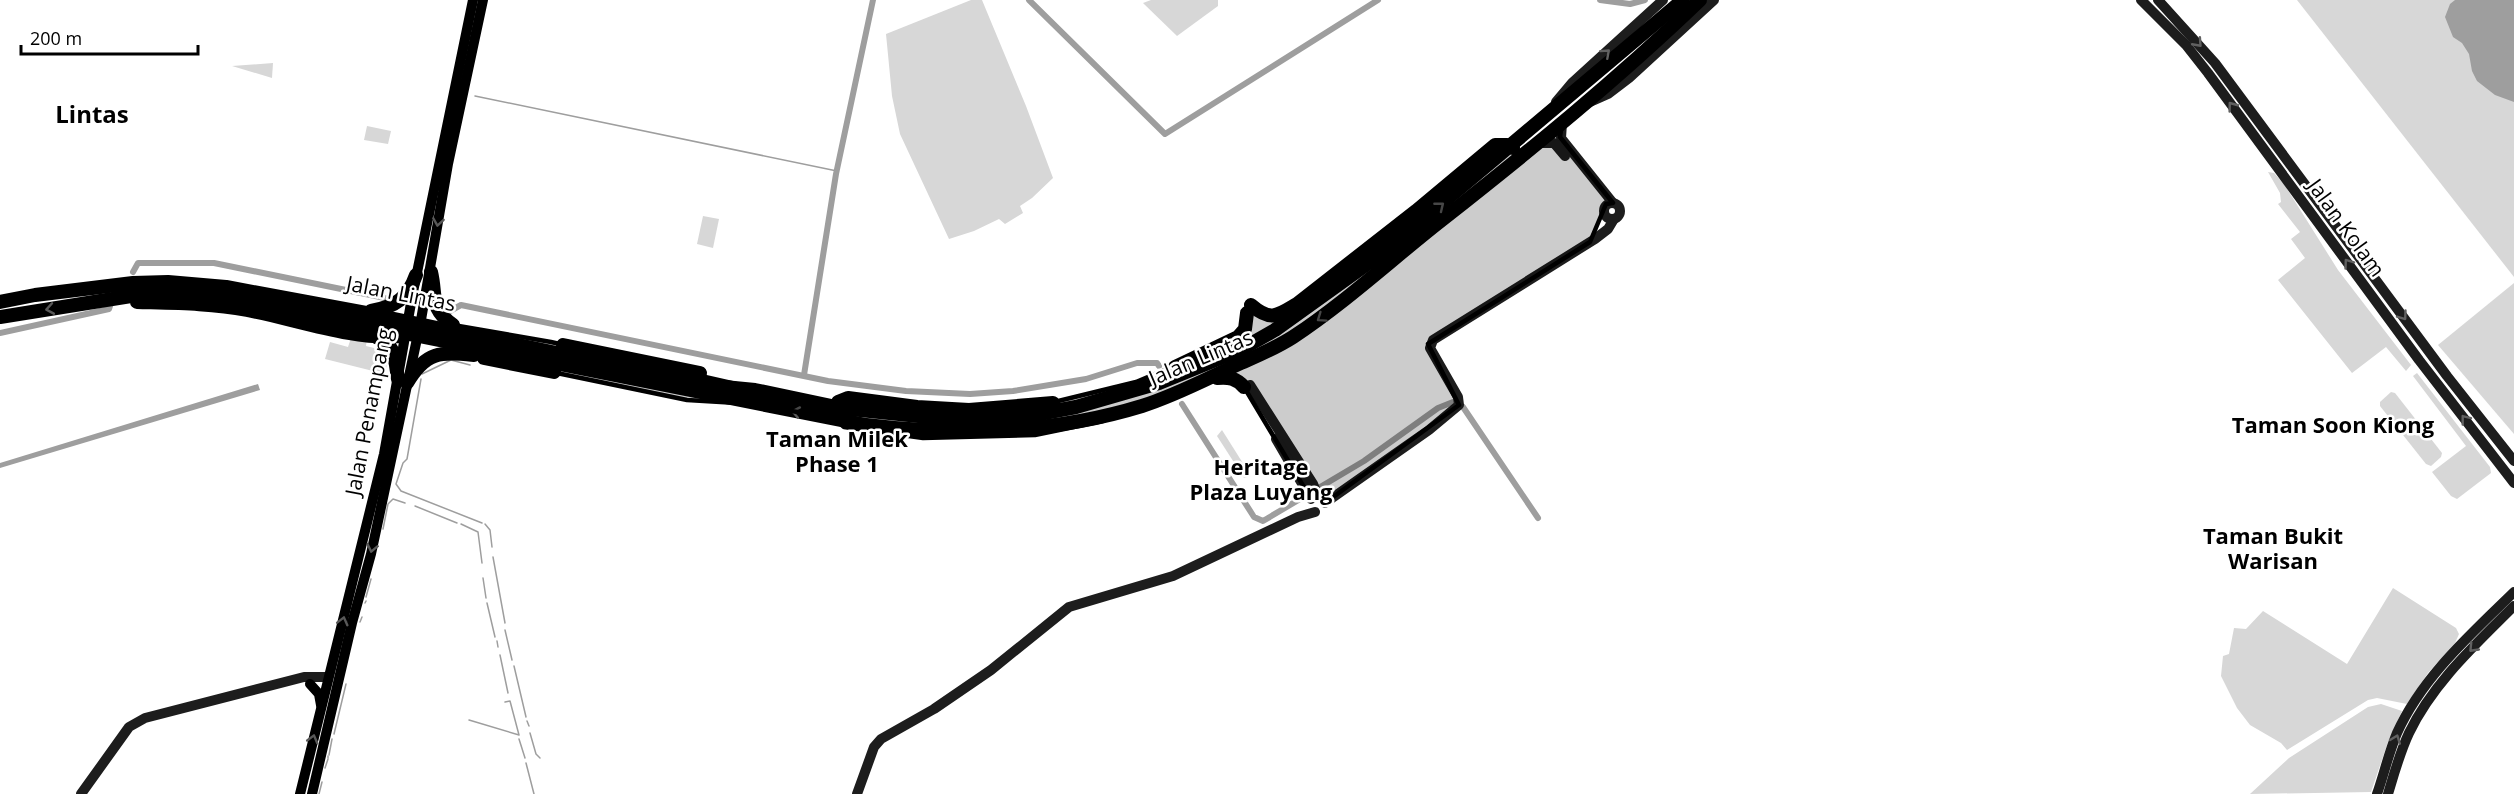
<svg xmlns="http://www.w3.org/2000/svg" width="2514" height="794" font-family="'Open Sans',sans-serif">
  <rect width="100%" height="100%" fill="#fff"/>
  <g fill="#d7d7d7">
    <path d="M 971,0 L 982,0 L 1026,106 L 1053,178 L 1032,198 L 1020,206 L 1023,213 L 1005,224 L 999,219 L 974,231 L 949,239 L 900,134 L 892,96 L 886,34 Z"/>
    <path d="M 1151,0 L 1218,0 L 1218,6 L 1177,36 L 1143,3 Z"/>
    <path d="M 2297,0 L 2514,0 L 2514,277 Z"/>
    <path d="M 273,63 L 272,78 L 232,66 Z"/>
    <path d="M 367,126 L 391,131 L 388,144 L 364,140 Z"/>
    <path d="M 2268,172 L 2274,173 L 2284,184 L 2338,270 L 2411,365 L 2406,371 L 2386,347 L 2352,373 L 2278,280 L 2305,258 L 2291,239 L 2300,232 L 2278,204 L 2281,202 L 2280,193 Z"/>
    <path d="M 703,216 L 719,219 L 713,248 L 697,244 Z"/>
    <path d="M 2514,283 L 2514,434 L 2438,345 Z"/>
    <path d="M 352,335 L 367,339 L 366,346 L 374,348 L 387,364 L 385,374 L 325,359 L 330,342 L 348,347 Z"/>
    <path d="M 2417,373 L 2490,467 L 2491,473 L 2457,499 L 2451,496 L 2432,472 L 2466,446 L 2413,376 Z"/>
    <path d="M 2391,392 L 2395,393 L 2442,453 L 2441,457 L 2431,466 L 2426,464 L 2380,406 L 2380,402 Z"/>
    <path d="M 1222,430 L 1251,476 L 1244,478 L 1217,436 Z"/>
    <path d="M 2393,588 L 2456,628 L 2459,634 L 2455,643 L 2428,673 L 2407,704 L 2377,698 L 2368,700 L 2287,750 L 2281,743 L 2250,725 L 2237,708 L 2221,676 L 2223,656 L 2229,654 L 2234,628 L 2246,629 L 2263,611 L 2347,664 Z"/>
    <path d="M 2381,704 L 2402,711 L 2388,742 L 2371,792 L 2250,794 L 2289,758 L 2368,707 Z"/>
  </g>
  <g fill="#9e9e9e">
    <path d="M 2455,0 L 2514,0 L 2514,102 L 2495,95 L 2477,81 L 2472,71 L 2469,54 L 2462,43 L 2453,37 L 2445,17 L 2450,4 Z"/>
    <path d="M 258,384 L 260,390 L 0,468 L 0,463 Z"/>
  </g>
  <g fill="none" stroke-linecap="round" stroke-linejoin="round">
    <g stroke="#9e9e9e" stroke-width="1.5">
      <path d="M 475,96 L 837,171"/>
      <path d="M 451,360 L 470,365"/>
      <path d="M 422,374 L 451,360"/>
      <path d="M 421,379 L 407,459 L 403,463 L 396,484 L 401,491 L 482,523"/>
      <path d="M 415,506 L 457,523"/>
      <path d="M 461,524 L 478,532 L 482,563"/>
      <path d="M 485,524 L 490,530 L 492,547"/>
      <path d="M 383,529 L 388,504 L 393,499 L 405,503"/>
      <path d="M 493,557 L 505,623"/>
      <path d="M 483,578 L 486,598"/>
      <path d="M 366,597 L 371,579"/>
      <path d="M 365,603 L 366,601"/>
      <path d="M 487,603 L 495,637"/>
      <path d="M 360,622 L 362,617"/>
      <path d="M 505,630 L 512,660"/>
      <path d="M 497,641 L 498,647"/>
      <path d="M 500,655 L 508,693"/>
      <path d="M 514,666 L 526,717"/>
      <path d="M 469,720 L 519,735 L 510,701 L 505,702"/>
      <path d="M 527,721 L 529,726"/>
      <path d="M 530,733 L 536,754 L 540,758"/>
      <path d="M 334,734 L 346,684"/>
      <path d="M 519,739 L 525,758"/>
      <path d="M 329,755 L 332,739"/>
      <path d="M 328,758 L 328,756"/>
      <path d="M 526,763 L 534,794"/>
      <path d="M 325,768 L 328,759"/>
      <path d="M 319,794 L 322,782"/>
    </g>
    <g stroke="#9e9e9e" stroke-width="6">
      <path d="M 1029,0 L 1165,134 L 1378,0"/>
      <path d="M 1600,0 L 1630,4 L 1645,0"/>
      <path d="M 133,272 L 138,263 L 214,263 L 385,298"/>
      <path d="M 450,311 L 461,305 L 828,381 L 906,391 L 970,394 L 1013,391 L 1086,379 L 1137,363 L 1157,363 L 1159,366"/>
      <path d="M 0,333 L 109,309 L 110,306"/>
      <path d="M 804,375 L 836,174 L 873,0"/>
      <path d="M 1182,404 L 1254,517 L 1263,521 L 1364,461 L 1438,408 L 1453,402"/>
      <path d="M 1463,407 L 1538,518"/>
    </g>
    <g stroke="#1d1d1d" stroke-width="10">
      <path d="M 2141,0 L 2186,45 L 2208,73 L 2419,360 L 2514,483"/>
      <path d="M 2158,0 L 2215,63 L 2447,376 L 2514,461"/>
      <path d="M 1556,102 L 1572,83 L 1663,0"/>
      <path d="M 1590,102 L 1608,94 L 1629,78 L 1714,0"/>
      <path d="M 1562,123 L 1561,138 L 1613,203"/>
      <path d="M 1540,143 L 1554,143 L 1565,156"/>
      <circle cx="1612" cy="211" r="8"/>
      <path d="M 1250,385 L 1313,484 L 1318,496"/>
      <path d="M 1276,439 L 1311,499"/>
      <path d="M 1325,503 L 1429,430 L 1459,405 L 1458,397 L 1430,348 L 1433,340 L 1595,239 L 1608,229 L 1614,219"/>
      <path d="M 81,794 L 129,727 L 145,718 L 304,677 L 328,677"/>
      <path d="M 857,794 L 874,747 L 881,739 L 934,709 L 991,670 L 1069,607 L 1173,576 L 1298,517 L 1315,512"/>
      <path d="M 2377,794 C 2384,774 2389,752 2397,733 C 2422,677 2471,634 2514,592"/>
      <path d="M 2388,794 C 2394,774 2400,752 2409,733 C 2433,683 2475,645 2514,606"/>
    </g>
    <g stroke="#000" stroke-width="10">
      <path d="M 310,684 L 319,694 L 321,705"/>
      <path d="M 300,794 L 384,454 L 413,292 L 473,0"/>
      <path d="M 312,794 L 352,623 L 371,554 L 421,320 L 448,164 L 483,0"/>
    </g>
    <g stroke="#000" stroke-width="14">
      <path d="M 431,272 C 437,297 429,308 453,325"/>
      <path d="M 0,302 L 35,295 L 133,283 L 168,282 L 226,287 L 366,313 L 656,374 L 724,387 L 755,390 L 841,408 L 967,421 L 1023,417 L 1076,407 L 1159,383 L 1240,350 L 1275,330 L 1385,251 L 1683,0"/>
      <path d="M 137,302 C 174,303 211,303 247,310 C 292,318 355,341 400,336"/>
      <path d="M 1251,305 C 1271,322 1277,316 1297,304 L 1416,211 L 1495,145 L 1507,145 L 1513,148"/>
      <path d="M 371,311 C 395,307 408,298 416,275"/>
      <path d="M 0,317 L 156,292 L 214,295 L 866,425 C 957,436 1054,433 1142,406 C 1177,395 1208,378 1241,363 C 1259,355 1276,348 1293,337 C 1346,302 1393,258 1443,219 C 1532,149 1619,78 1700,0"/>
      <path d="M 376,337 C 396,343 395,361 398,379"/>
      <path d="M 563,345 L 700,373"/>
      <path d="M 484,358 L 554,372"/>
      <path d="M 1175,367 L 1238,337 L 1245,329 L 1247,313"/>
      <path d="M 1217,378 C 1229,377 1236,378 1244,387"/>
      <path d="M 407,383 C 426,351 440,352 474,355"/>
      <path d="M 834,411 L 838,402 L 848,398 L 917,407 L 969,410 L 1053,403"/>
    </g>
  </g>
  <defs><path id="oneway-chevron" d="M-2-3.5L2.5 0L-2 3.5" fill="none" stroke-width="1.6" stroke-linecap="round" stroke-linejoin="round" transform="scale(1.5)"/></defs>
  <g stroke="#616161">
    <use href="#oneway-chevron" transform="translate(2198 43) rotate(48)"/>
    <use href="#oneway-chevron" transform="translate(1606 53) rotate(-42)"/>
    <use href="#oneway-chevron" transform="translate(2232 106) rotate(-127)"/>
    <use href="#oneway-chevron" transform="translate(2348 263) rotate(-126)"/>
    <use href="#oneway-chevron" transform="translate(2403 316) rotate(54)"/>
    <use href="#oneway-chevron" transform="translate(2465 419) rotate(-128)"/>
    <use href="#oneway-chevron" transform="translate(2473 648) rotate(134)"/>
    <use href="#oneway-chevron" transform="translate(2396 739) rotate(-69)"/>
  </g>
  <g stroke="#595959">
    <use href="#oneway-chevron" transform="translate(1440 206) rotate(-39)"/>
    <use href="#oneway-chevron" transform="translate(438 222) rotate(99)"/>
    <use href="#oneway-chevron" transform="translate(50 309) rotate(170)"/>
    <use href="#oneway-chevron" transform="translate(1321 318) rotate(145)"/>
    <use href="#oneway-chevron" transform="translate(796 412) rotate(-169)"/>
    <use href="#oneway-chevron" transform="translate(372 548) rotate(102)"/>
    <use href="#oneway-chevron" transform="translate(343 621) rotate(-76)"/>
    <use href="#oneway-chevron" transform="translate(313 739) rotate(-75)"/>
  </g>
  <path fill="#000" fill-opacity="0.2" stroke="#000" stroke-width="4.5" stroke-linejoin="round" d="M 1562,123 L 1560,137 L 1613,203 L 1606,204 L 1590,242 L 1428,344 L 1459,405 L 1325,503 L 1320,490 L 1311,499 L 1244,387 L 1230,377 L 1205,382 L 1103,421 L 1035,435 L 923,438 L 844,427 L 835,419 L 754,404 L 687,400 L 523,366 L 450,349 L 440,333 L 453,325 L 551,342 L 833,406 L 848,398 L 969,410 L 1046,404 L 1136,382 L 1207,352 L 1242,333 L 1248,302 L 1262,314 L 1277,315 L 1363,253 L 1495,145 L 1507,145 L 1521,158 Z"/>
  <g text-anchor="middle" stroke-width="5" stroke-linejoin="round" paint-order="stroke">
    <g font-size="21" fill="#000" stroke="#fff">
      <text transform="translate(2346 228) rotate(54)" y="7">Jalan Kolam</text>
      <text transform="translate(401 294) rotate(11)" y="7">Jalan Lintas</text>
      <text transform="translate(1201 358) rotate(-23)" y="7">Jalan Lintas</text>
      <text transform="translate(369 412) rotate(-79)" y="7">Jalan Penampang</text>
    </g>
    <g font-size="22" font-weight="bold" fill="#000" stroke="#fff">
      <text x="2333" y="433">Taman Soon Kiong</text>
      <text x="837" y="447">Taman Milek<tspan x="837" dy="25">Phase 1</tspan></text>
      <text x="1261" y="475">Heritage<tspan x="1261" dy="25">Plaza Luyang</tspan></text>
      <text x="2273" y="544">Taman Bukit<tspan x="2273" dy="25">Warisan</tspan></text>
    </g>
    <g font-size="24" font-weight="bold" fill="#000" stroke="#fff">
      <text x="92" y="123">Lintas</text>
    </g>
  </g>
  <path d="M21 45v9h177v-9" fill="none" stroke="#000000" stroke-width="3"/>
  <text x="30" y="45" font-size="18" fill="#000000" stroke="#ffffff" stroke-width="4.5" paint-order="stroke">200 m</text>
</svg>
